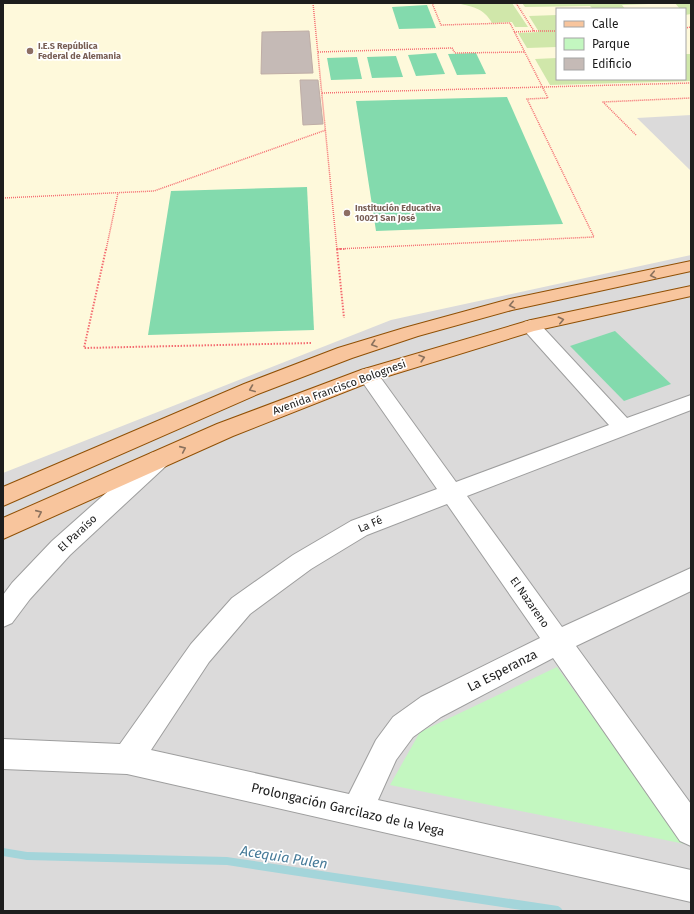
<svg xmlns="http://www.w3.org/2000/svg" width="694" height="914" font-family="'Fira Sans',sans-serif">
  <rect width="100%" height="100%" fill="#eee8e3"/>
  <path fill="#dbdada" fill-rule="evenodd" d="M 3,3 L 691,3 L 691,911 L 3,911 ZM 557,9 L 685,9 L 685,79 L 557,79 Z"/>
  <path fill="#fef9db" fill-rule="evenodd" d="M 3,3 L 691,3 L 691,115 L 637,118 L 691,171 L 691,255 L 391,320 L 3,473 ZM 557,9 L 685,9 L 685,79 L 557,79 Z"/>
  <g fill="#d0e7aa">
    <path d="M 455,3 L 512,3 L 528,27 L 515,27 L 512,22 L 492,23 C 484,8 471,6 455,3 Z"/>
    <path d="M 522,3 L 691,3 L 691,14 L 685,15 L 685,9 L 680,9 L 675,3 L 622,5 L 625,9 L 593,9 L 590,6 L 525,7 Z"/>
    <path d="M 557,15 L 557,47 L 527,48 L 518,33 L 539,32 L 529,16 Z"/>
    <path d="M 685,54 L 691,54 L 691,81 L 550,85 L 535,59 L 557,58 L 557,79 L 685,79 Z"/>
  </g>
  <path fill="#c3f7c0" d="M 557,667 L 685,844 L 390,785 L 420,732 Z"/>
  <g fill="#83daad">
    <path d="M 427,5 L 436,28 L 399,29 L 392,7 Z"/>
    <path d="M 436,53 L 445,74 L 416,76 L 408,55 Z"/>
    <path d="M 476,53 L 486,74 L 457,75 L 448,54 Z"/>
    <path d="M 396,56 L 403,77 L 372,78 L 367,57 Z"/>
    <path d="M 357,57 L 362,79 L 331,80 L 327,58 Z"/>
    <path d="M 507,97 L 563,224 L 376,231 L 356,101 Z"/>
    <path d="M 307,187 L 314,330 L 148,335 L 171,191 Z"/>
    <path d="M 615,331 L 671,384 L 624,401 L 570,346 Z"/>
  </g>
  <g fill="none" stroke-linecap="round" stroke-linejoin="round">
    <path fill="#a4d5da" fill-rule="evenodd" d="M 3,848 L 27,852 L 227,857 L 558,906 L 561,908 L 563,911 L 528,911 L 227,865 L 27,860 L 3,856 Z"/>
  </g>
  <g fill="#c5bab6" stroke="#bfada6">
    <path d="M 309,31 L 313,73 L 261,74 L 262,32 Z"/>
    <path d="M 300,80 L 318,80 L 323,124 L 303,125 Z"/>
  </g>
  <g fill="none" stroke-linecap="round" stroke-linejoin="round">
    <g stroke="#9e9e9e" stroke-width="2">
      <g id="minor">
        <path d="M 531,320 L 538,322 L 627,418 L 691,395 L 691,410 L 467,496 L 562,627 L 691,568 L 691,591 L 576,646 L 691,804 L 691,846 L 680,841 L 553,658 L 441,717 L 413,737 L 396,760 L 378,800 L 691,870 L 691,902 L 127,774 L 3,769 L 3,739 L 120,744 L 191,644 L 232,598 L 293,555 L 351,521 L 437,489 L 361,380 L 358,375 L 361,370 L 368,368 L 375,370 L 456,482 L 609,425 L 524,330 L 522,326 L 524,322 ZM 447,504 L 540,638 L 421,697 L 393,717 L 376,740 L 349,794 L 151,750 L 209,662 L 250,614 L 311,569 L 367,535 Z"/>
        <path d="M 159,451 L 167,453 L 170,459 L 167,465 L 70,555 L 30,599 L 12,623 L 3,627 L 3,595 L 12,583 L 52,541 L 151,453 Z"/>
      </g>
    </g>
    <g stroke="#905005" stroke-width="2">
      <g id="major">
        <path d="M 691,261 L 691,271 L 512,310 L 418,336 L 352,358 L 258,394 L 3,506 L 3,487 L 244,384 L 338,348 L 404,328 L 510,299 Z"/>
        <path d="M 691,286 L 691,296 L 534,331 L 375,380 L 233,436 L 3,539 L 3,518 L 217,424 L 361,370 L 531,320 Z"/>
      </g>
    </g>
    <g stroke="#f46d71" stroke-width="1.5" stroke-dasharray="1 1" stroke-linecap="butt">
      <path d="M 313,3 L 337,250"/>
      <path d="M 685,28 L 691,27"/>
      <path d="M 534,31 L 557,31"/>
      <path d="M 514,32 L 534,31 L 516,3"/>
      <path d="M 318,52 L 452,48 L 455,53 L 525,52"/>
      <path d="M 322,93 L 691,83"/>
      <path d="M 636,135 L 603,102 L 691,98"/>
      <path d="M 3,198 L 154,191 L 326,130"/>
      <path d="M 337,249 L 594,237 L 527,99 L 548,98 L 510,23 L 441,25 L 432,3"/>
      <path d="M 106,250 L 118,193"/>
    </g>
    <g stroke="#f46d71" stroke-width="2" stroke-dasharray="1.5 1.5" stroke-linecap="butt">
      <path d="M 106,249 L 84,348 L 312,343"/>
      <path d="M 337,249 L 344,318"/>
      <path d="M 337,249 L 346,249"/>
    </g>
    <use href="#minor" fill="#fff" fill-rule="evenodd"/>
    <use href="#major" fill="#f8c59d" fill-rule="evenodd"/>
  </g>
  <defs><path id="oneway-chevron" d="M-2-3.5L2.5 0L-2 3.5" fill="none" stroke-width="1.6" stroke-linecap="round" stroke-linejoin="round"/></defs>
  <g stroke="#8a715d">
    <use href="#oneway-chevron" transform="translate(653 275) rotate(168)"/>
    <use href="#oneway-chevron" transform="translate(512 305) rotate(167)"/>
    <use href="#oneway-chevron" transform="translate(561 320) rotate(-13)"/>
    <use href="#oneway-chevron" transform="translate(374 344) rotate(162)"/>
    <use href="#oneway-chevron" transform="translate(422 358) rotate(-17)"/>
    <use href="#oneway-chevron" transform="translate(252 389) rotate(158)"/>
    <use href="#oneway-chevron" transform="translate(183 449) rotate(-24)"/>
    <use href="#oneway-chevron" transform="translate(39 513) rotate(-24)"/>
  </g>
  <g fill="#8d6e63" stroke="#fff" stroke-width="1.5">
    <circle cx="30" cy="51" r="4"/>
    <circle cx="347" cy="213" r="4"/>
  </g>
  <g text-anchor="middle" stroke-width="3.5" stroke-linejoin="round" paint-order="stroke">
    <g font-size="9" font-weight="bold" fill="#785e54" stroke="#fff" text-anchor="start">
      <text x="38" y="49">I.E.S República<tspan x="38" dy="10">Federal de Alemania</tspan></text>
      <text x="355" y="211">Institución Educativa<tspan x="355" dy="10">10021 San José</tspan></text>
    </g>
    <g font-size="11" fill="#1d1d1d" stroke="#fff">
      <text transform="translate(339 387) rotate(-20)" y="4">Avenida Francisco Bolognesi</text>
      <text transform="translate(370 524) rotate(-23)" y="4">La Fé</text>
      <text transform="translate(77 533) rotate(-43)" y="4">El Paraíso</text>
      <text transform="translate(530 602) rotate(55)" y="4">El Nazareno</text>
    </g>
    <g font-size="13" fill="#1d1d1d" stroke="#fff">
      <text transform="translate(502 670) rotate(-27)" y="5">La Esperanza</text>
      <text transform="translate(348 809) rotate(13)" y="5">Prolongación Garcilazo de la Vega</text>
    </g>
    <g font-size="14" font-style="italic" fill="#477b99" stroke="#fff">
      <text transform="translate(284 857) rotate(9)" y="5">Acequia Pulen</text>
    </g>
  </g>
  <rect width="694" height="914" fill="none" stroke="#1d1d1d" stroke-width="8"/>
  <rect x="556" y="8" width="130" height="72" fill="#ffffff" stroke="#a5a5a5"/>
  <rect x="564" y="21" width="20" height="6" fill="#f8c59d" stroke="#a5a5a5"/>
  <text x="592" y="28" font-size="12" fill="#1d1d1d">Calle</text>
  <rect x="564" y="38" width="20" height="12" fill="#c3f7c0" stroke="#a5a5a5"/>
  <text x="592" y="48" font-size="12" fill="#1d1d1d">Parque</text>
  <rect x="564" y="58" width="20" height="12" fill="#c5bab6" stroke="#a5a5a5"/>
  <text x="592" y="68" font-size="12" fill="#1d1d1d">Edificio</text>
</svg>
